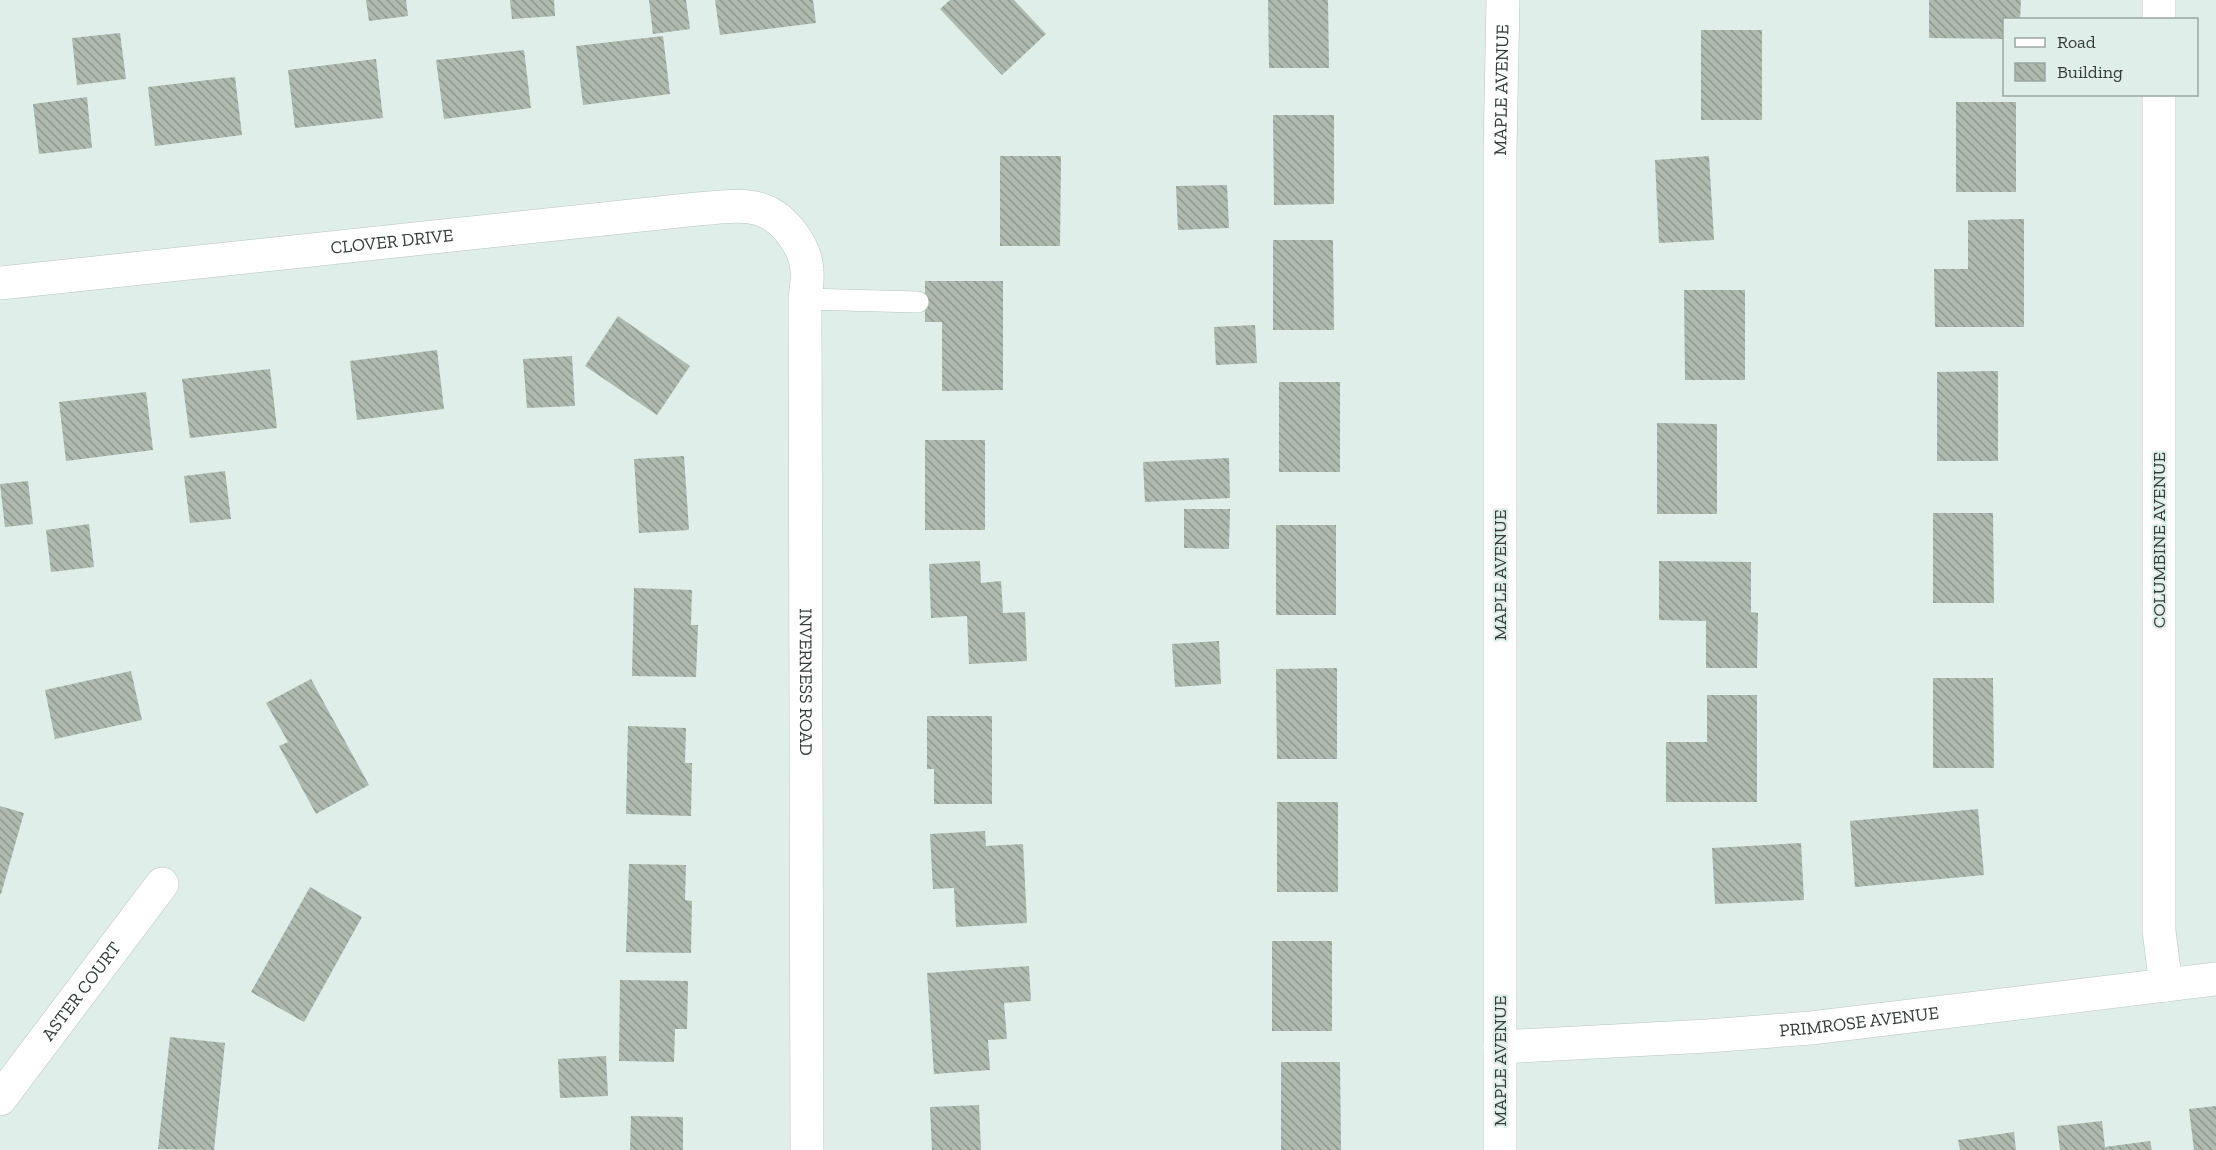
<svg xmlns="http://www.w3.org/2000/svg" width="2216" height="1150" font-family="'Zilla Slab',serif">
  <defs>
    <pattern id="building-back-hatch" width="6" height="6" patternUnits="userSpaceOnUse" patternTransform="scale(1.5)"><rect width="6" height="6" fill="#aeb9af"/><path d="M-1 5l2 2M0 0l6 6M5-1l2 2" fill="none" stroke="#8e988f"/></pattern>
  </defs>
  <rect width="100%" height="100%" fill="#dfeee8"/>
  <g fill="url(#building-back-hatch)">
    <path d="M 366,0 L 406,0 L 408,16 L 369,21 Z"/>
    <path d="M 510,0 L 554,0 L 555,16 L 512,19 Z"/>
    <path d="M 649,0 L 686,0 L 690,29 L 653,34 Z"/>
    <path d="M 715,0 L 813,0 L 816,23 L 720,35 Z"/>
    <path d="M 950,0 L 1014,0 L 1046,34 L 1002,75 L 940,9 Z"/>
    <path d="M 1268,0 L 1328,0 L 1329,68 L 1269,68 Z"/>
    <path d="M 1929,0 L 2021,0 L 2020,20 L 2004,20 L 2004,39 L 1929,38 Z"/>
    <rect x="1701" y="30" width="61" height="90"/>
    <path d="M 120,33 L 126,79 L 77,85 L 72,38 Z"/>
    <path d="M 663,36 L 670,94 L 583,105 L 576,46 Z"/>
    <path d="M 524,50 L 531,108 L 444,119 L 436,60 Z"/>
    <path d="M 376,59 L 383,118 L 295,128 L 288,70 Z"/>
    <path d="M 235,77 L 242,135 L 155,146 L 148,87 Z"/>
    <path d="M 87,97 L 92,148 L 39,154 L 33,104 Z"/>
    <rect x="1956" y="102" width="60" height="90"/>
    <path d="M 1273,115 L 1334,115 L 1334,204 L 1274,205 Z"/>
    <path d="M 1000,156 L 1061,156 L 1060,246 L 1000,246 Z"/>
    <path d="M 1709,156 L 1714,240 L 1659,243 L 1655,160 Z"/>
    <path d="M 1227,185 L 1229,228 L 1178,230 L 1176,186 Z"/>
    <path d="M 2024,219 L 2024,327 L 1935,327 L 1934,269 L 1968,269 L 1968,220 Z"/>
    <path d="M 1273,240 L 1333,240 L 1334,330 L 1273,330 Z"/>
    <path d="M 925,281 L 1003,281 L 1003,390 L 942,391 L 942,322 L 925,322 Z"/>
    <path d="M 1684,290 L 1745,290 L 1745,380 L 1685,380 Z"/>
    <path d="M 618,316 L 690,366 L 657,415 L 585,366 Z"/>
    <path d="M 1255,325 L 1257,363 L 1216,365 L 1214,327 Z"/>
    <path d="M 437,350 L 444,409 L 357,420 L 350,361 Z"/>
    <path d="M 572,356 L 575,406 L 527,408 L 523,359 Z"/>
    <path d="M 270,369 L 277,428 L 190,438 L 182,379 Z"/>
    <path d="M 1998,371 L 1998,461 L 1937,461 L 1937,372 Z"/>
    <rect x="1279" y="382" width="61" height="90"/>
    <path d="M 146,392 L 153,450 L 66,461 L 59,402 Z"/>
    <path d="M 1657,423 L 1717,424 L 1717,514 L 1657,514 Z"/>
    <rect x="925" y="440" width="60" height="90"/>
    <path d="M 684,456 L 689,530 L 639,533 L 634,459 Z"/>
    <path d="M 1229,458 L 1230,498 L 1145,502 L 1143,462 Z"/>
    <path d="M 225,471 L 231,519 L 190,523 L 184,476 Z"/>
    <path d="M 28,481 L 33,524 L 5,527 L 0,484 Z"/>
    <path d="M 1184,509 L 1230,509 L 1229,549 L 1184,548 Z"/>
    <path d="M 1933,513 L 1993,513 L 1994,603 L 1933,603 Z"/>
    <path d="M 89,524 L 94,567 L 51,572 L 46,530 Z"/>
    <rect x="1276" y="525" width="60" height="90"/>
    <path d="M 980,561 L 981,583 L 1001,581 L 1003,613 L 1025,612 L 1027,661 L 969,664 L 967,616 L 931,618 L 929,564 Z"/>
    <path d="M 1659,561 L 1751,562 L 1751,612 L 1758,613 L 1757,668 L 1706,668 L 1706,621 L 1659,620 Z"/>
    <path d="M 634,588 L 692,590 L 691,625 L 698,625 L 696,677 L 632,676 Z"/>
    <path d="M 1219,641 L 1221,684 L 1175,687 L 1172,644 Z"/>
    <path d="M 1337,668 L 1337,759 L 1277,759 L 1276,669 Z"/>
    <path d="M 131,671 L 142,720 L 55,739 L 45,690 Z"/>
    <path d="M 1933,678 L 1993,678 L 1994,768 L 1933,768 Z"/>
    <path d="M 311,679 L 369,785 L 316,814 L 279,746 L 288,742 L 266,703 Z"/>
    <path d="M 1707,695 L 1757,695 L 1757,802 L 1666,802 L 1666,742 L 1707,742 Z"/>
    <path d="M 927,716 L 992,716 L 992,804 L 934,804 L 934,769 L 927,769 Z"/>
    <path d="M 628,726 L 686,728 L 685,763 L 692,763 L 691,816 L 626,814 Z"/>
    <rect x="1277" y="802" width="61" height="90"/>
    <path d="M 0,806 L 24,813 L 1,894 L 0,894 Z"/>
    <path d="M 1978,809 L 1984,875 L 1855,887 L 1850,821 Z"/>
    <path d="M 985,831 L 986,846 L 1023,844 L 1027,923 L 956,927 L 954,888 L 933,889 L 930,834 Z"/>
    <path d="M 1801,843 L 1804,900 L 1715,904 L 1712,848 Z"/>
    <path d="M 629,864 L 686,865 L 685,900 L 692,901 L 691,953 L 626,952 Z"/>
    <path d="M 310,887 L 362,917 L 304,1022 L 251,992 Z"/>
    <rect x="1272" y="941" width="60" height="90"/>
    <path d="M 1029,966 L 1031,1001 L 1004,1003 L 1007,1039 L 988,1040 L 990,1070 L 934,1074 L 927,973 Z"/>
    <path d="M 620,980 L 688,981 L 687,1029 L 675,1029 L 674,1062 L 619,1061 Z"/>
    <path d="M 170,1037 L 225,1043 L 214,1150 L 158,1149 Z"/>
    <path d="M 606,1056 L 608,1096 L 560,1098 L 558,1059 Z"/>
    <path d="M 1281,1062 L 1340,1062 L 1341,1150 L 1281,1150 Z"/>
    <path d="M 979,1105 L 981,1150 L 932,1150 L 930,1107 Z"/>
    <path d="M 2216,1106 L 2216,1150 L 2194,1150 L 2189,1109 Z"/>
    <path d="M 631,1116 L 683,1117 L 683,1150 L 630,1150 Z"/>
    <path d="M 2102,1121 L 2105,1147 L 2150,1141 L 2152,1150 L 2060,1150 L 2057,1126 Z"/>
    <path d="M 2014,1132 L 2016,1150 L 1960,1150 L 1958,1140 Z"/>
  </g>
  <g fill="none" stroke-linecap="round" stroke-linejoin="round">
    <g stroke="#b6c5bf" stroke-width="22">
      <path id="lane" d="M 805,299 L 918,302"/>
    </g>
    <g stroke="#b6c5bf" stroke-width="34">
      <g id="street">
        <path d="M 2159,20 L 2159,0"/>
        <path d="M 2159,94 L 2159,931 L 2166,985"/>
        <path id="s1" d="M 0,283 L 697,209 C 718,208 742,203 762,210 C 785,218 806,247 807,271 C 808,280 806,290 805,299 L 807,1150"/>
        <path id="s2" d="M 1500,1047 L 1707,1036 L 1811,1028 L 2216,979"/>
        <path id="s3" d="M 0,1099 L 162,884"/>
      </g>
    </g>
    <g stroke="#b6c5bf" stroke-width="34">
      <g id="secondary">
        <path id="s4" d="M 1500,1150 L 1500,152 L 1503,0"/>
      </g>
    </g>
    <use href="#lane" stroke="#fff" stroke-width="21"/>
    <use href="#street" stroke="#fff" stroke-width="33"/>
    <use href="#secondary" stroke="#fff" stroke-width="33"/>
  </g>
  <g text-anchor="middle" stroke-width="4.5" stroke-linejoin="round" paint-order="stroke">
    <g font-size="18" fill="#353b38" stroke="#dfeee8">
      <text dy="6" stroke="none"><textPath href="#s4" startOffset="1060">MAPLE AVENUE</textPath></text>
      <text dy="6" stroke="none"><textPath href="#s1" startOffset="394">CLOVER DRIVE</textPath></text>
      <text transform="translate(2159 540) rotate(-90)" y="6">COLUMBINE AVENUE</text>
      <text transform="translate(1500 575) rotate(-90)" y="6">MAPLE AVENUE</text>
      <text dy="6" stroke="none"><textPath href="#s1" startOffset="1257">INVERNESS ROAD</textPath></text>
      <text dy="6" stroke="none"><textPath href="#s3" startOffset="135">ASTER COURT</textPath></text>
      <text dy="6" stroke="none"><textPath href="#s2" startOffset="360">PRIMROSE AVENUE</textPath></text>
      <text transform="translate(1500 1061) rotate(-90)" y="6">MAPLE AVENUE</text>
    </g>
  </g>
  <rect x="2003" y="18" width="195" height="78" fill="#dfeee8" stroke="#9ba6a2" stroke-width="1.5"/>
  <rect x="2015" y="38" width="30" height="9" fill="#ffffff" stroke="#9ba6a2" stroke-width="1.5"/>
  <text x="2057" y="48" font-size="18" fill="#353b38">Road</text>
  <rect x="2015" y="63" width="30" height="18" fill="url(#building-back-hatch)" stroke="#9ba6a2" stroke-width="1.5"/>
  <text x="2057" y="78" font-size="18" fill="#353b38">Building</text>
</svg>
